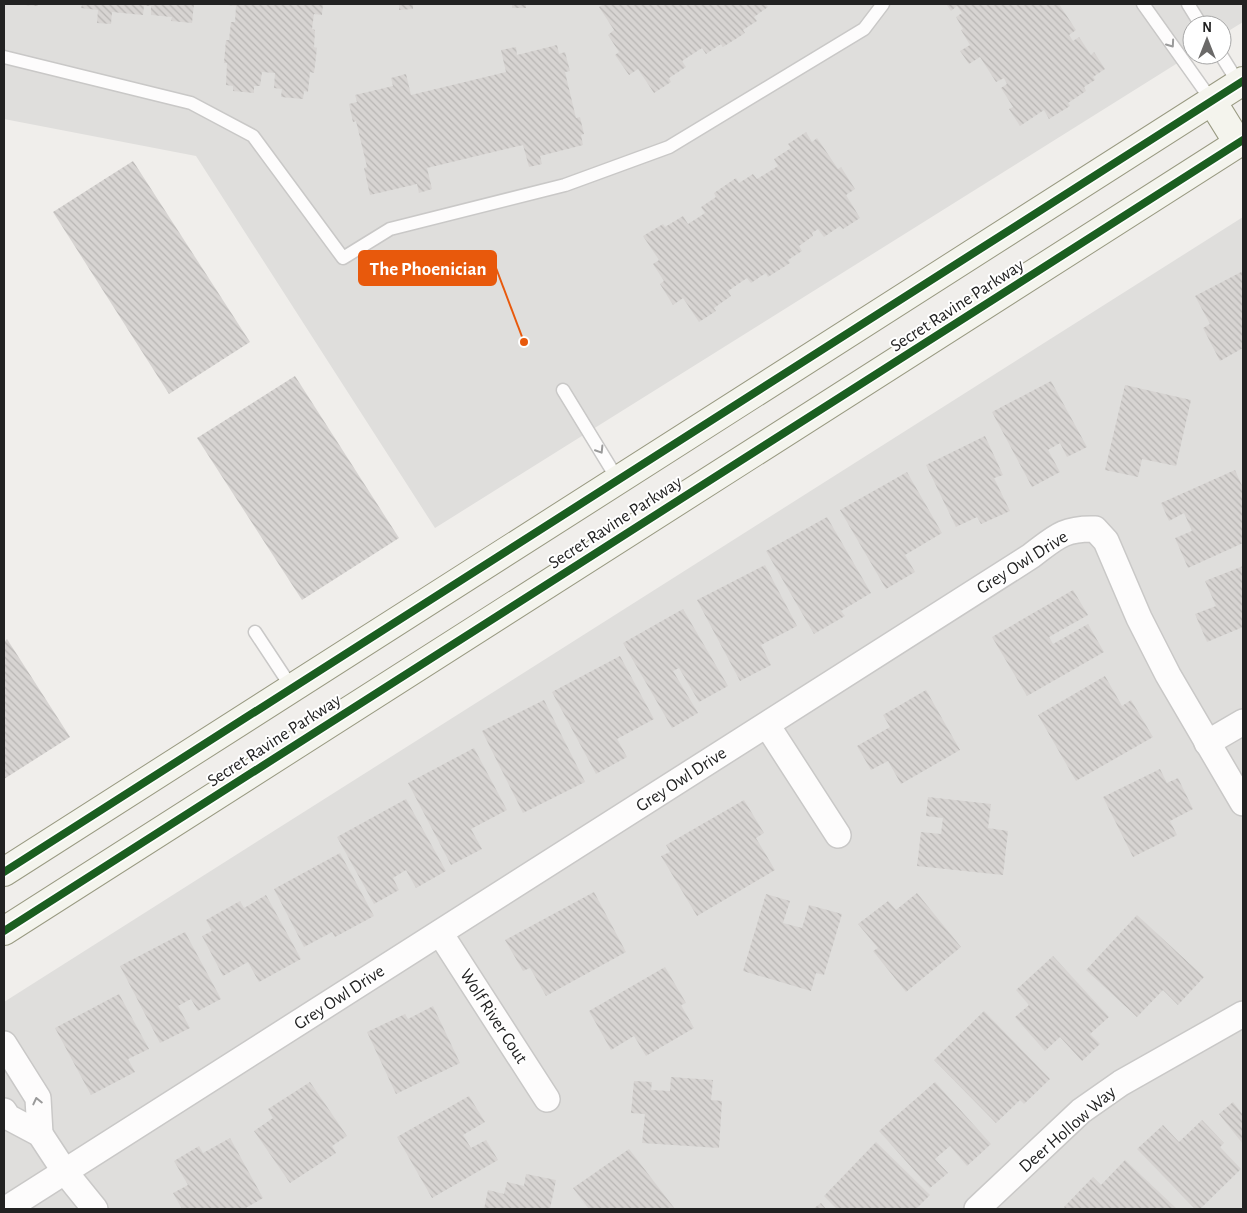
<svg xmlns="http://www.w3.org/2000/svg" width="1247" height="1213" font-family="'Alegreya Sans',sans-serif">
  <defs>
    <pattern id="building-back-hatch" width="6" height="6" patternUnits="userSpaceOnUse" patternTransform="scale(1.25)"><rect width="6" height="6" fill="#d7d4d2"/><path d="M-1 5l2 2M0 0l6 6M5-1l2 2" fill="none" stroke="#b8b6b4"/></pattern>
  </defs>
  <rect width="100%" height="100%" fill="#f0eeeb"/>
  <g fill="#dfdedc">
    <path d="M 4,4 L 1243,4 L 1243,22 L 1222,35 L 1222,25 L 1192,25 L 1192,54 L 435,528 L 196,156 L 4,119 Z"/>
    <path d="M 1243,217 L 1243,1209 L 4,1209 L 4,1002 Z"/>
  </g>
  <g fill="url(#building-back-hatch)">
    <path d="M 24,4 L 38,4 L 38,6 L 24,5 Z"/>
    <path d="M 77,4 L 194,4 L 192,23 L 171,21 L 172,17 L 151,15 L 151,6 L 144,6 L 143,15 L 112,12 L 111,24 L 97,23 L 98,10 L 81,8 L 82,5 L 77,5 Z"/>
    <path d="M 228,4 L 323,4 L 322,15 L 314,14 L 312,29 L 315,30 L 314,47 L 317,48 L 314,73 L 310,72 L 308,92 L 304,91 L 303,99 L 281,97 L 282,89 L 274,88 L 275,73 L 262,72 L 260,86 L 254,86 L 254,93 L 233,91 L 233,86 L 226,85 L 227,63 L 224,63 L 226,40 L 229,40 L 231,22 L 235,22 L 236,6 L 228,5 Z"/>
    <path d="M 399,4 L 413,4 L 413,9 L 399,10 Z"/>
    <rect x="512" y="4" width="14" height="4"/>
    <path d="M 604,4 L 766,4 L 768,7 L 754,17 L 757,21 L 743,30 L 745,33 L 723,47 L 721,44 L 706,54 L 702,48 L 682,61 L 686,67 L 669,78 L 671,82 L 654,93 L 638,69 L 629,75 L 615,55 L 619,52 L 608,35 L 614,30 L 599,7 Z"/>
    <path d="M 946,4 L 1059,4 L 1076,30 L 1069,35 L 1073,41 L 1079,37 L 1091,55 L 1094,52 L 1105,69 L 1093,77 L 1095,80 L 1084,87 L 1086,91 L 1068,103 L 1070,106 L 1049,119 L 1044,110 L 1020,126 L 1009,109 L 1013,107 L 1001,88 L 1007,84 L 1004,78 L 996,82 L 980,57 L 969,64 L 960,51 L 970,45 L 961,30 L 963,29 L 956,17 L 962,13 L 957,6 L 951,11 Z"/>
    <path d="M 557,45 L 559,54 L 565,52 L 570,71 L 565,72 L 576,118 L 580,117 L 584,134 L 581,135 L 583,145 L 540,156 L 542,164 L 529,167 L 523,145 L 427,168 L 432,189 L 419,193 L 417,184 L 370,195 L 364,168 L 367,167 L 356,121 L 353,122 L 349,104 L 357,102 L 355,95 L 393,86 L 391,78 L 406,74 L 411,95 L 506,72 L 501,50 L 516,47 L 517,55 Z"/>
    <path d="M 806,132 L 812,142 L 817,138 L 838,169 L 841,167 L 855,189 L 846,195 L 860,218 L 843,229 L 840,226 L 824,237 L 818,229 L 812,233 L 813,236 L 799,246 L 802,251 L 788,260 L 790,263 L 768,277 L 766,273 L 751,283 L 747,278 L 728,291 L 731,296 L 714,308 L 716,311 L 699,322 L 683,298 L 673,305 L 660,284 L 664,281 L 653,264 L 659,260 L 643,236 L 663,224 L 665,227 L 683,216 L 688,224 L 705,213 L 701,207 L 716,197 L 714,193 L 736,178 L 739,183 L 753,174 L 757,179 L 778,166 L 774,159 L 791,148 L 788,144 Z"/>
    <path d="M 133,161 L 250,342 L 169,394 L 53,212 Z"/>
    <path d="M 1243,271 L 1243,348 L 1220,361 L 1203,328 L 1210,324 L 1195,296 Z"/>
    <path d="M 295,376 L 399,538 L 302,600 L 197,438 Z"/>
    <path d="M 1051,381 L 1087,447 L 1067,457 L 1060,443 L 1048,450 L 1060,472 L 1032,487 L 992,412 Z"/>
    <path d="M 1125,385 L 1191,400 L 1176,466 L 1142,459 L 1138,477 L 1105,470 Z"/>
    <path d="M 985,436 L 1003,475 L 994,478 L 1010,511 L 981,524 L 977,517 L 956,527 L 926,465 Z"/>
    <path d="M 1235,470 L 1243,488 L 1243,543 L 1188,568 L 1175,538 L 1192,531 L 1184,513 L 1169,521 L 1161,503 Z"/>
    <path d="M 907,472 L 942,533 L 905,555 L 915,572 L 886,589 L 840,510 Z"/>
    <path d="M 827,517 L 871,593 L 841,611 L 845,616 L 814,634 L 766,551 Z"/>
    <path d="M 765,565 L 797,626 L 761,645 L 771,665 L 740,681 L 697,600 Z"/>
    <path d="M 1243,566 L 1243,627 L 1207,642 L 1195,614 L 1216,606 L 1205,581 Z"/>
    <path d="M 1073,590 L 1088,615 L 1049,637 L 1053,644 L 1088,624 L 1104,652 L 1027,696 L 992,637 Z"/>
    <path d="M 683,609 L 728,686 L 699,702 L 679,668 L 673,671 L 698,713 L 672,728 L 623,643 Z"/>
    <path d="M 7,639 L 70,737 L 4,779 L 4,642 Z"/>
    <path d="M 620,656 L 654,719 L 617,739 L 627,757 L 596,774 L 552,692 Z"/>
    <path d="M 1105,676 L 1122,706 L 1131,700 L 1153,737 L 1076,781 L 1038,715 Z"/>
    <path d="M 926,690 L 960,750 L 901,784 L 888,761 L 871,770 L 857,746 L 890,727 L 883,715 Z"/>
    <path d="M 544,700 L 585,782 L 523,813 L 482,731 Z"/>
    <path d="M 474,748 L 507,810 L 471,829 L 482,849 L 451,865 L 408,783 Z"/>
    <path d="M 1160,769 L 1167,783 L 1178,778 L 1193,809 L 1170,821 L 1177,835 L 1133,857 L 1103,797 Z"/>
    <path d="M 928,797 L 991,804 L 988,828 L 1008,831 L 1003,875 L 917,866 L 921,832 L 941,834 L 943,818 L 926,816 Z"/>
    <path d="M 406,799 L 446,871 L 416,888 L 406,870 L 393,878 L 399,890 L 374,904 L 337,837 Z"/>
    <path d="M 744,800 L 764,833 L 756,838 L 775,870 L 697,916 L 661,856 L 670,852 L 666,845 Z"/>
    <path d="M 340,853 L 374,916 L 335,937 L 332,932 L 304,947 L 274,889 Z"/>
    <path d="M 594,892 L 626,952 L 546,996 L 530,968 L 523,971 L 505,940 Z"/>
    <path d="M 917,893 L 961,947 L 906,992 L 873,951 L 878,948 L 858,924 L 888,901 L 896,910 Z"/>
    <path d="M 766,894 L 790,901 L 783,923 L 802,928 L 809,905 L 842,914 L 824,975 L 816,973 L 811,991 L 743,971 Z"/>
    <path d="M 266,895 L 301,959 L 259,982 L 248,962 L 223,976 L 202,936 L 212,931 L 206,920 L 240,901 L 244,908 Z"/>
    <path d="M 1137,915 L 1204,977 L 1178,1005 L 1163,990 L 1137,1017 L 1086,970 Z"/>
    <path d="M 185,932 L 221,999 L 198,1011 L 191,999 L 178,1006 L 190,1028 L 160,1043 L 120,966 Z"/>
    <path d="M 1053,956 L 1109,1017 L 1090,1034 L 1100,1044 L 1082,1061 L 1060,1037 L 1045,1051 L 1015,1017 L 1029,1005 L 1016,990 Z"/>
    <path d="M 665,967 L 686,1003 L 681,1005 L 694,1028 L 646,1056 L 634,1036 L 611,1050 L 589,1011 Z"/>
    <path d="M 119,994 L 149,1049 L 128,1059 L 135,1072 L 91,1095 L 55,1028 Z"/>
    <path d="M 433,1006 L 460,1063 L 396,1094 L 367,1032 L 405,1014 L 408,1019 Z"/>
    <path d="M 984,1011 L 1050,1079 L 1024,1104 L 1020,1100 L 996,1123 L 934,1060 Z"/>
    <path d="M 671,1077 L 713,1080 L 711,1100 L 722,1101 L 719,1148 L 642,1143 L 645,1114 L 631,1113 L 634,1081 L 652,1082 L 651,1090 L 670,1091 Z"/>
    <path d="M 310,1082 L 347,1136 L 332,1146 L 336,1153 L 290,1183 L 254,1131 L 273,1118 L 268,1109 Z"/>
    <path d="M 935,1082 L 991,1144 L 967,1166 L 950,1146 L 935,1159 L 948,1173 L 930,1188 L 879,1131 Z"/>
    <path d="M 469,1096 L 485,1122 L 463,1135 L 471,1148 L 486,1140 L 498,1160 L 432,1198 L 397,1137 Z"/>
    <path d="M 1233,1102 L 1243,1115 L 1243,1144 L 1219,1114 Z"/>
    <path d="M 1202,1120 L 1224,1143 L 1220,1147 L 1241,1169 L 1200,1209 L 1195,1209 L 1137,1149 L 1163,1125 L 1179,1142 Z"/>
    <path d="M 230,1138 L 263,1198 L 244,1209 L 182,1209 L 173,1193 L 188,1185 L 174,1161 L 199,1146 L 203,1153 Z"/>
    <path d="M 876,1142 L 930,1195 L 916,1209 L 837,1209 L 824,1196 Z"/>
    <path d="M 629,1149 L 675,1209 L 589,1209 L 573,1188 Z"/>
    <path d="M 1125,1160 L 1177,1209 L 1066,1209 L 1064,1207 L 1093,1177 L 1101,1185 Z"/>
    <path d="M 526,1174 L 556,1180 L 550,1209 L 484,1209 L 488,1190 L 504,1194 L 507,1182 L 524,1186 Z"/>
    <path d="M 821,1203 L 826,1209 L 813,1209 Z"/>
  </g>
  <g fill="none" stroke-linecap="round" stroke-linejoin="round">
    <g stroke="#c9c8c7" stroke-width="15">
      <g id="lane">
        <path d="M 1143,4 L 1212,101"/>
        <path d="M 1188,4 L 1201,25"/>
        <path d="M 1221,55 L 1239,84"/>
        <path d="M 4,57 L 191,103 L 253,136 L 343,258 L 390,229 L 565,185 L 669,147 L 864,29 L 883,4"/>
        <path d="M 563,390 L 618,480"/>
        <path d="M 255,632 L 292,688"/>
      </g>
    </g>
    <g stroke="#c9c8c7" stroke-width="28">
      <g id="street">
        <path d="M 767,725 L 838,835"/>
        <path d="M 1207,743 L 1243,722"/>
        <path d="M 440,933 L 547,1099"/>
        <path d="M 4,1044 L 38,1098 L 40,1134"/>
        <path d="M 4,1111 L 8,1117 L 40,1134 L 65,1172 L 95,1209"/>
        <path d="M 6,1209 L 1031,556 C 1055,538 1063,528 1095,529 L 1106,541 L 1139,618 L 1168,675 L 1243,803"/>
        <path d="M 977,1209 L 1081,1111 L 1121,1083 L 1243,1014"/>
      </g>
    </g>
    <g stroke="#999a82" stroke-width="30">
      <g id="secondary">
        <path d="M 1212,101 L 1238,143"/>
        <path d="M 4,872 L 1243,81"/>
        <path d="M 4,931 L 1243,140"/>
      </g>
    </g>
    <use href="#lane" stroke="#fdfcfc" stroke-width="12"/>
    <use href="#street" stroke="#fdfcfc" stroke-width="25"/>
    <use href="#secondary" stroke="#f4f4ed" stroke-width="28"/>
    <g stroke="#fff" stroke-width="11">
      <g id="cycleway">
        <path d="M 4,872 L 1243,81"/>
        <path d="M 4,931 L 1243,140"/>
      </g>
    </g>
    <use href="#cycleway" stroke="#1b5e20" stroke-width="8"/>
  </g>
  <defs><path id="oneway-chevron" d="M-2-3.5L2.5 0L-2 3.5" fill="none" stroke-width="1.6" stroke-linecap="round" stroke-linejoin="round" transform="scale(1.25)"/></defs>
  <g stroke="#9a9a9a">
    <use href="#oneway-chevron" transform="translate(1171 44) rotate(55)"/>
    <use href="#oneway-chevron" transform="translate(600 450) rotate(58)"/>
    <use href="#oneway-chevron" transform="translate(37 1101) rotate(-103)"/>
  </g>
  <g text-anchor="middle" stroke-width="4" stroke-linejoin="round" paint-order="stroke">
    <g font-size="18" fill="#222" stroke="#fff">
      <text transform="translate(957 305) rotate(-33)" y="6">Secret Ravine Parkway</text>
      <text transform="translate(615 522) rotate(-33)" y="6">Secret Ravine Parkway</text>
      <text transform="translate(1022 562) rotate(-32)" y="6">Grey Owl Drive</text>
      <text transform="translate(274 740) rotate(-33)" y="6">Secret Ravine Parkway</text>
      <text transform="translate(681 779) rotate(-33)" y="6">Grey Owl Drive</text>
      <text transform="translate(339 997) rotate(-33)" y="6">Grey Owl Drive</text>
      <text transform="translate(494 1016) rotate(57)" y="6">Wolf River Cout</text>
      <text transform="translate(1067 1129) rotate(-41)" y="6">Deer Hollow Way</text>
    </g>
  </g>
  <path fill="none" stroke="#e8590c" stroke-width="2" d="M524 342L496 268"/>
  <circle fill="#e8590c" stroke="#fff" stroke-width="2" cx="524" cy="342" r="5"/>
  <rect fill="#e8590c" stroke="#e8590c" stroke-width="2" x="359" y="251" width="137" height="34" rx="5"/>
  <g font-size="19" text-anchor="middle" font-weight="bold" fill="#fff">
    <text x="428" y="275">The Phoenician</text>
  </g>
  <rect width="1247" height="1213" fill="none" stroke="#222222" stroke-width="10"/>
  <g transform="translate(1207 40)"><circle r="24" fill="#ffffff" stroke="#a7a7a7"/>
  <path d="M0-4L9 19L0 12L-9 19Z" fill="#6a6968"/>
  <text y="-8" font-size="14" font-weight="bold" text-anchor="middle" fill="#222222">N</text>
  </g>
</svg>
